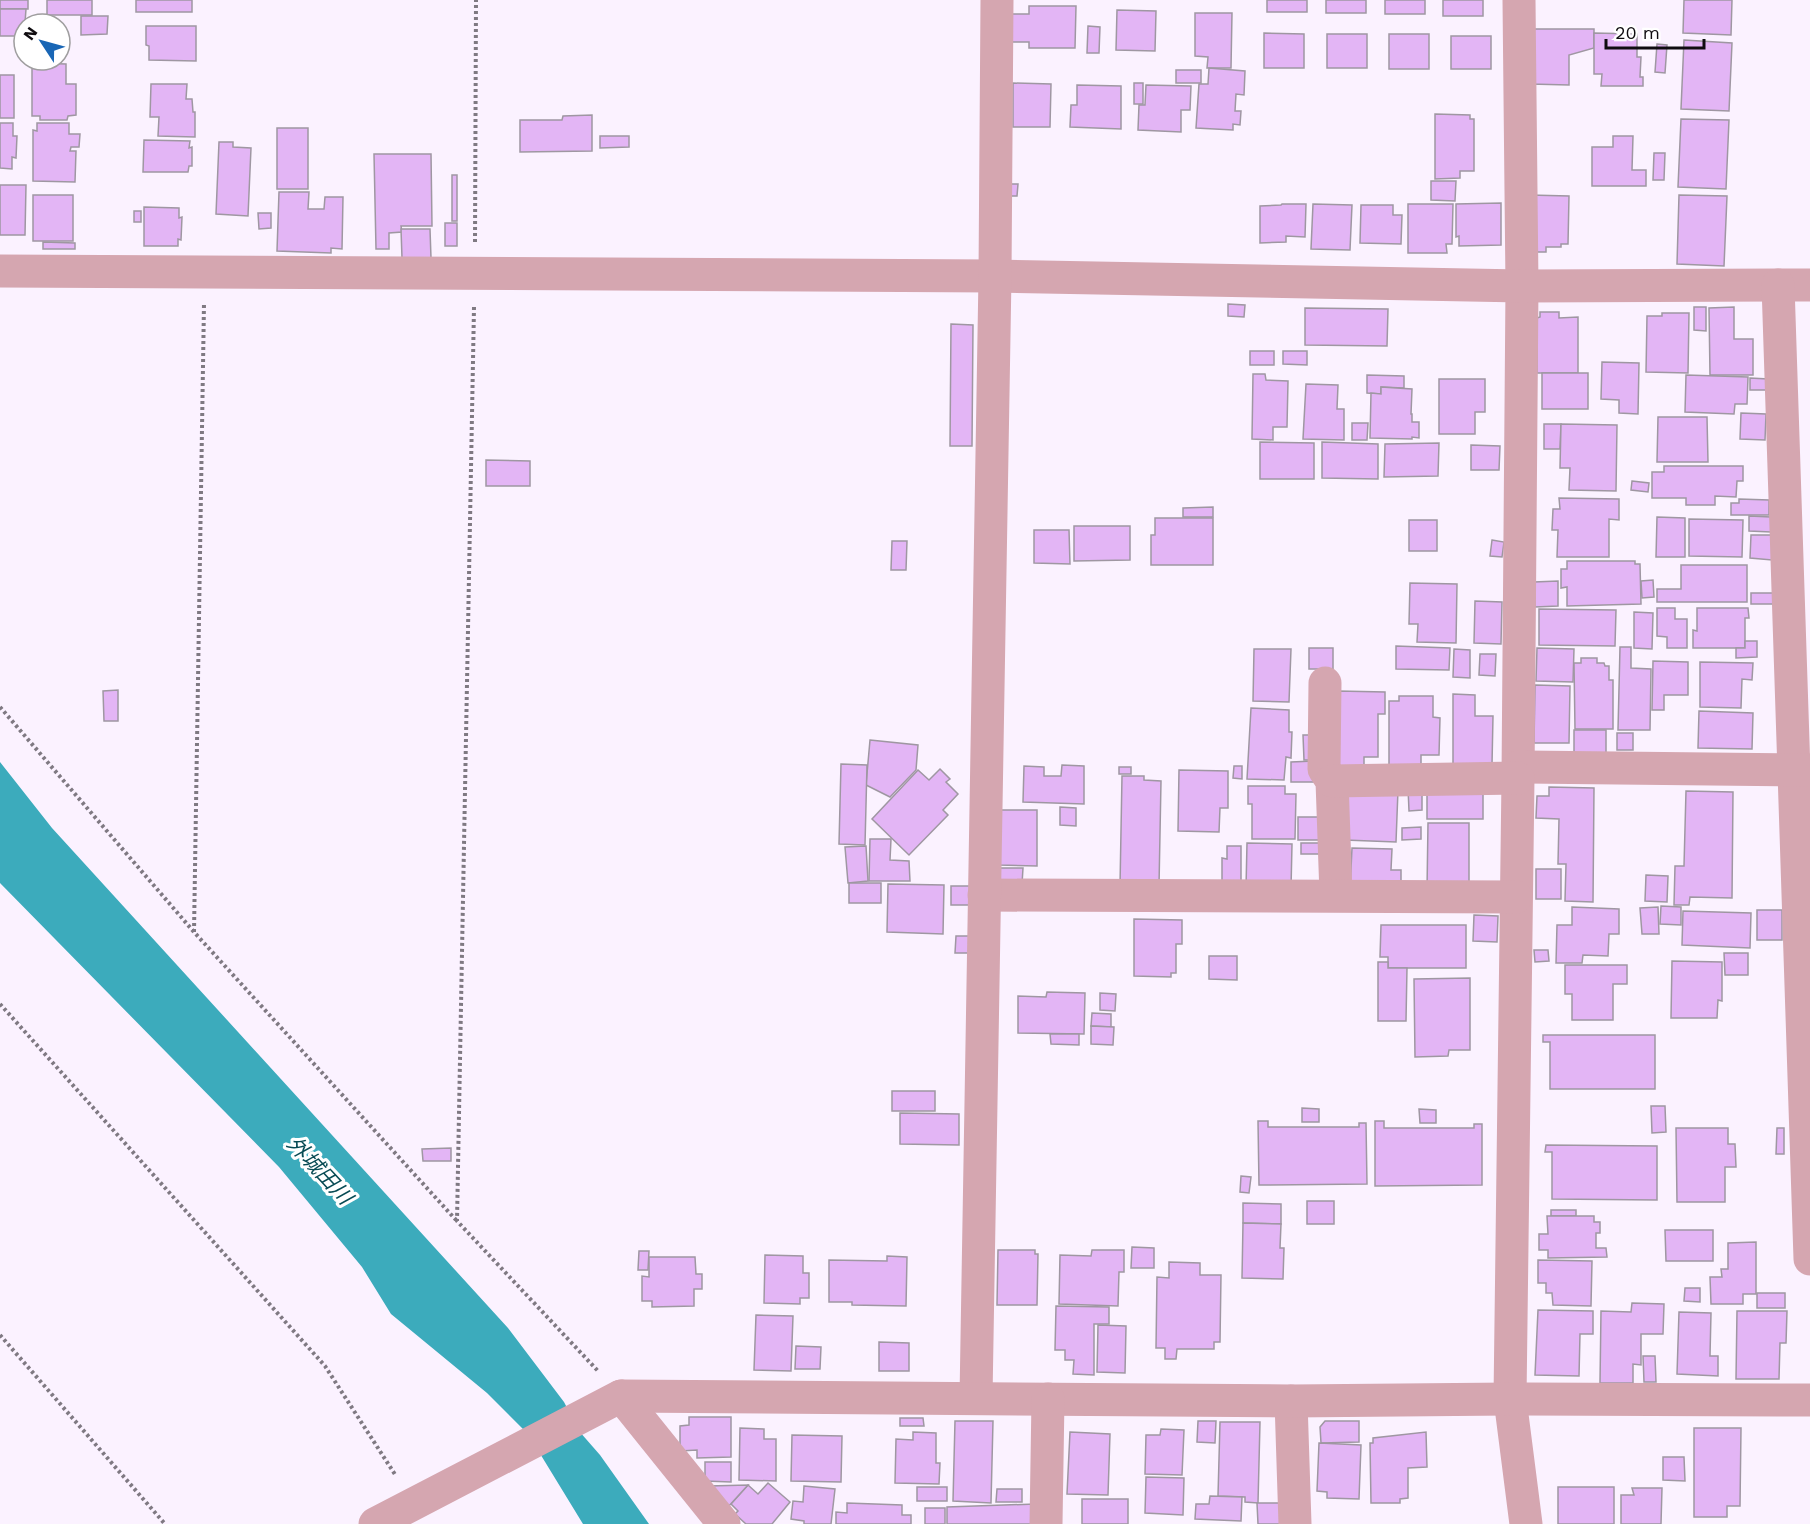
<svg xmlns="http://www.w3.org/2000/svg" width="1810" height="1524" font-family="'Work Sans','Noto Sans JP',sans-serif">
<style>
.water{fill:#3cabbc}
.building{fill:#e3b5f5;stroke:#9f97a2;stroke-width:1.5}
.lines{fill:none;stroke-linecap:round;stroke-linejoin:round}
.path{stroke:#7f7982;stroke-width:4;stroke-dasharray:3 3;stroke-linecap:butt}
.minor{stroke:#d5a6b0;stroke-width:33}
.labels{text-anchor:middle;dominant-baseline:central;stroke-width:6;stroke-linejoin:round;paint-order:stroke}
.water-label{font-size:21px;font-style:italic;fill:#084b54;stroke:#fff}
</style>
<rect width="100%" height="100%" fill="#fbf2ff"/>
<!-- water -->
<path class="water" d="M0 762 52 828 508 1328 564 1402 579 1431 600 1455 649 1524H583L539 1452 523 1429 487 1393 391 1314 362 1267 279 1167 0 883Z"/>
<!-- building -->
<g class="building">
<rect x="0" y="0" width="28" height="9"/>
<rect x="47" y="0" width="45" height="15"/>
<rect x="136" y="0" width="56" height="12"/>
<rect x="1267" y="0" width="40" height="12"/>
<rect x="1326" y="0" width="40" height="13"/>
<rect x="1385" y="0" width="40" height="14"/>
<rect x="1443" y="0" width="40" height="16"/>
<path d="M1684 0H1732L1731 35 1683 33Z"/>
<path d="M1029 6H1076L1075 48H1029V42H1007V14H1029Z"/>
<path d="M0 9H26L24 36H0Z"/>
<path d="M1117 10 1156 11 1155 51 1116 50Z"/>
<path d="M1195 13H1232L1231 68H1207L1208 57 1195 56Z"/>
<path d="M81 16H108L107 34 81 35Z"/>
<path d="M146 26H196V61L149 60V46L146 45Z"/>
<path d="M1088 26 1100 27 1099 53H1087Z"/>
<path d="M1531 29H1594V48L1569 55V85L1530 84Z"/>
<path d="M1264 33 1304 34V68H1264Z"/>
<path d="M1594 33 1637 34V57H1641L1640 77H1643V86H1601L1602 74H1594Z"/>
<rect x="1327" y="34" width="40" height="34"/>
<rect x="1389" y="34" width="40" height="35"/>
<rect x="1451" y="36" width="40" height="33"/>
<path d="M1684 40 1732 43 1729 111 1681 109Z"/>
<path d="M1657 44 1667 45 1665 73 1655 72Z"/>
<path d="M32 63 66 64V84H76V115L68 116 67 120H40V116H32Z"/>
<path d="M1209 68 1245 71 1244 95 1236 94 1235 111H1241L1240 125 1233 124V130L1196 128 1199 84H1208Z"/>
<rect x="1176" y="70" width="25" height="13"/>
<rect x="0" y="75" width="14" height="43"/>
<path d="M1013 83 1051 84 1050 127H1013Z"/>
<rect x="1134" y="83" width="9" height="21"/>
<path d="M151 84H187L186 99H192L193 112H195V137L158 136 159 117H150Z"/>
<path d="M1077 85 1121 86V129L1070 127 1071 105H1077Z"/>
<path d="M1146 85 1191 86 1190 110H1181V132L1138 130 1139 105H1145Z"/>
<path d="M1435 114 1470 115V119H1474V171H1460V178L1435 179Z"/>
<path d="M592 115V151L520 152V120H562L563 116Z"/>
<path d="M1681 119 1729 120 1726 189 1678 187Z"/>
<path d="M0 123H13V136H17L16 158 12 157V169L0 168Z"/>
<path d="M37 123H69V134H80L79 147H71L70 151H76L75 182 33 181V130L37 131Z"/>
<rect x="277" y="128" width="31" height="61"/>
<path d="M600 136H629V147L600 148Z"/>
<path d="M1613 136H1633L1632 170H1646V186H1592V147H1613Z"/>
<path d="M144 140 190 141 189 148 192 147V166H189L188 172H143Z"/>
<path d="M219 142H233V147L251 148 248 216 216 214Z"/>
<path d="M1654 153H1665L1664 180H1653Z"/>
<path d="M374 154H431L432 226H401L402 232 389 233V249H376Z"/>
<rect x="452" y="175" width="5" height="46"/>
<path d="M1431 181H1456L1455 201 1431 200Z"/>
<path d="M1005 184H1018L1017 196H1004Z"/>
<path d="M0 185H26L25 235H0Z"/>
<path d="M279 192H309L308 209H324L325 197H343L342 249 331 248V253L277 251Z"/>
<rect x="33" y="195" width="40" height="46"/>
<path d="M1529 195 1569 196 1568 244H1561V247H1546V252H1535Z"/>
<path d="M1679 195 1727 196 1724 266 1677 264Z"/>
<path d="M1501 203V245L1459 246V236L1456 237V204Z"/>
<path d="M1282 204H1306L1305 237 1286 236V242L1260 243V206L1281 205Z"/>
<path d="M1313 204 1352 205 1350 250 1311 249Z"/>
<path d="M1408 204H1453L1452 244H1446L1447 253H1408Z"/>
<path d="M1361 205H1393V215H1402L1401 244 1360 243Z"/>
<path d="M144 207 179 208V218L182 217 181 240 178 239V246H144Z"/>
<rect x="134" y="211" width="7" height="11"/>
<path d="M258 213H271V228L259 229Z"/>
<rect x="445" y="223" width="12" height="23"/>
<path d="M401 229H430L431 258H402Z"/>
<path d="M43 242 75 243V249H43Z"/>
<path d="M1228 304 1245 305 1244 317 1228 316Z"/>
<path d="M1694 307H1706V331L1694 330Z"/>
<path d="M1734 307V339H1753V375H1710L1709 308Z"/>
<path d="M1305 308 1388 309 1387 346 1305 345Z"/>
<path d="M1540 312H1559V318L1578 317V373H1537V318L1540 317Z"/>
<path d="M1662 313H1689L1688 373 1646 372 1647 316H1662Z"/>
<path d="M951 324 973 325 972 446H950Z"/>
<rect x="1250" y="351" width="24" height="14"/>
<path d="M1283 351H1307V365L1283 364Z"/>
<path d="M1602 362 1639 363 1638 414 1619 413V400L1601 399Z"/>
<rect x="1542" y="373" width="46" height="36"/>
<path d="M1253 374H1265L1266 380 1288 381 1287 427H1273V440L1252 439Z"/>
<path d="M1367 375 1404 376V388L1381 387V394L1367 393Z"/>
<path d="M1686 375 1748 377 1747 404H1735L1734 414 1685 412Z"/>
<path d="M1750 378 1768 379V390H1750Z"/>
<path d="M1439 379H1485V412H1475V434H1439Z"/>
<path d="M1306 384 1338 385 1337 409H1344V440L1303 439Z"/>
<path d="M1381 387 1412 389 1411 414H1412V422H1419V438L1412 437V439L1370 438 1371 393 1381 394Z"/>
<path d="M1741 413 1766 414 1765 440 1740 439Z"/>
<path d="M1658 417H1707L1708 462H1657Z"/>
<path d="M1352 423H1368L1367 440H1352Z"/>
<path d="M1544 424H1561L1560 449H1544Z"/>
<path d="M1561 424 1617 425 1616 491 1569 490 1570 468H1560Z"/>
<path d="M1260 442 1314 443V479H1260Z"/>
<path d="M1322 442 1378 444V479L1322 478Z"/>
<path d="M1439 443 1438 476 1384 477 1385 444Z"/>
<path d="M1471 445 1500 446 1499 470H1471Z"/>
<path d="M486 460 530 461V486H486Z"/>
<path d="M1664 466H1743V481H1737L1736 497 1715 496V505H1686V498H1652V472H1664Z"/>
<path d="M1632 481 1649 483 1648 492 1631 490Z"/>
<path d="M1559 498 1619 499V520L1609 519V557H1557L1558 530H1552L1553 509H1560Z"/>
<path d="M1739 499 1769 500V515H1731V503H1739Z"/>
<path d="M1213 507V517H1183V508Z"/>
<path d="M1749 516 1771 517V532L1749 531Z"/>
<path d="M1657 517 1685 518V557H1656Z"/>
<path d="M1155 518H1213V565H1151V535H1155Z"/>
<path d="M1689 519 1743 520 1742 557 1689 556Z"/>
<rect x="1409" y="520" width="28" height="31"/>
<path d="M1074 526H1130V560L1074 561Z"/>
<path d="M1034 530H1069L1070 564 1034 563Z"/>
<path d="M1751 535H1773L1772 560 1750 558Z"/>
<path d="M1492 540 1504 542 1502 557 1490 556Z"/>
<path d="M892 541H907L906 570H891Z"/>
<path d="M1567 561H1635V564H1640L1641 604 1567 606V587L1561 588V569H1567Z"/>
<path d="M1681 565H1747V602H1657V589H1681Z"/>
<path d="M1653 580 1654 597 1642 598 1641 581Z"/>
<path d="M1558 581V606L1535 607 1534 582Z"/>
<path d="M1410 583 1457 584 1456 643 1417 642 1418 624H1409Z"/>
<rect x="1751" y="593" width="24" height="11"/>
<path d="M1475 601 1502 602 1501 644 1474 643Z"/>
<path d="M1657 608H1675V619H1687V648H1667V637L1657 636Z"/>
<path d="M1697 608H1748L1749 618H1745V648H1693V630L1697 631Z"/>
<path d="M1539 609 1616 610 1615 646 1539 645Z"/>
<path d="M1634 612 1653 613 1652 649 1634 648Z"/>
<path d="M1745 641H1757V657L1736 658V648H1745Z"/>
<path d="M1396 646 1450 648 1449 670 1396 669Z"/>
<path d="M1620 647H1631V668L1651 669 1650 730H1618Z"/>
<rect x="1309" y="648" width="24" height="21"/>
<path d="M1537 648 1574 649 1573 682 1536 681Z"/>
<path d="M1254 649H1291L1289 702 1253 701Z"/>
<path d="M1454 649 1470 650V678L1453 677Z"/>
<path d="M1480 654H1496L1495 676 1479 675Z"/>
<path d="M1581 658H1597V663H1604L1605 666H1609V680H1613V729H1575L1574 663H1581Z"/>
<path d="M1653 661 1688 662V695H1664V710H1652Z"/>
<path d="M1700 662 1753 663 1752 680 1742 679 1741 708 1700 707Z"/>
<path d="M1535 685 1570 686 1569 743H1534Z"/>
<path d="M118 690V721H104L103 691Z"/>
<path d="M1338 691 1385 692V714H1378V757H1364V768H1337Z"/>
<path d="M1453 694 1475 695V716H1493L1492 765H1453Z"/>
<path d="M1399 696H1433V717L1440 718 1439 755H1421V768H1389V701H1399Z"/>
<path d="M1251 708 1289 710V732H1292L1291 758 1286 757 1284 780 1247 779Z"/>
<path d="M1699 711 1753 713 1752 749 1698 748Z"/>
<rect x="1574" y="730" width="32" height="23"/>
<rect x="1617" y="733" width="16" height="17"/>
<path d="M1303 735H1317V760H1304Z"/>
<path d="M870 740 918 745 916 770 890 797 866 785Z"/>
<path d="M1314 761V782H1291V762Z"/>
<path d="M841 764 867 765 865 845 839 844Z"/>
<path d="M1062 765 1084 766V804L1023 802 1024 766 1044 767V776H1061Z"/>
<path d="M1234 766H1242V779L1233 778Z"/>
<rect x="1119" y="767" width="12" height="7"/>
<path d="M940 769 950 779 946 782 958 794 943 810 948 815 909 855 872 819 918 770 929 780Z"/>
<path d="M1179 770 1228 771V808H1220L1219 832 1178 831Z"/>
<path d="M1122 776H1144V780L1161 781 1159 886H1120Z"/>
<path d="M1248 786H1285V794H1296L1295 839H1252V804H1248Z"/>
<path d="M1422 787V810L1409 811 1408 788Z"/>
<path d="M1549 787 1594 788 1593 902 1565 901 1566 864H1558L1559 819 1536 818 1537 796H1549Z"/>
<path d="M1347 788 1398 790 1396 842 1345 840Z"/>
<path d="M1686 791 1733 792 1732 898 1690 897 1689 905H1674L1675 866H1684Z"/>
<rect x="1427" y="794" width="56" height="25"/>
<path d="M1060 807 1076 808V826L1060 825Z"/>
<path d="M999 810H1037V866L999 865Z"/>
<rect x="1298" y="817" width="22" height="23"/>
<path d="M1428 823H1469V890H1427Z"/>
<path d="M1421 827V839L1402 840V828Z"/>
<path d="M870 839H891L890 860 909 861 910 881H869Z"/>
<path d="M1247 843 1292 844 1291 889 1246 888Z"/>
<rect x="1301" y="843" width="19" height="11"/>
<path d="M866 846 868 881 848 883 845 847Z"/>
<path d="M1227 846H1241V887H1222V858L1227 859Z"/>
<path d="M1352 848 1392 849 1391 870H1401V891L1350 890Z"/>
<path d="M997 868H1023L1022 884H997Z"/>
<rect x="1536" y="869" width="25" height="30"/>
<path d="M1646 875 1668 876 1667 902 1645 901Z"/>
<rect x="849" y="883" width="32" height="20"/>
<path d="M888 884 944 885 943 934 887 932Z"/>
<path d="M951 886H971L972 905H951Z"/>
<path d="M1661 906 1681 907V925L1660 924Z"/>
<path d="M1572 907 1619 909V934H1609L1608 956 1583 955 1582 963H1556L1557 925H1572Z"/>
<path d="M1658 907 1659 934H1642L1640 908Z"/>
<rect x="1757" y="910" width="25" height="30"/>
<path d="M1683 911 1751 913 1750 948 1682 945Z"/>
<path d="M1474 915 1498 916 1497 942 1473 941Z"/>
<path d="M1134 919 1182 920V944H1176V973H1171V977L1134 976Z"/>
<path d="M1381 925H1466V968H1388V957H1380Z"/>
<path d="M956 936H972L971 953H955Z"/>
<path d="M1534 950H1548L1549 961 1535 962Z"/>
<path d="M1724 953H1748V975H1725Z"/>
<path d="M1209 956H1237V980L1209 979Z"/>
<path d="M1672 961 1722 962V1001L1718 1000 1717 1018H1671Z"/>
<path d="M1378 962H1388V968H1407L1406 1021H1378Z"/>
<path d="M1565 965H1627V984H1613V1020H1572V994H1565Z"/>
<path d="M1470 978V1050H1449L1448 1056 1415 1057 1414 979Z"/>
<path d="M1047 992 1085 993 1084 1034 1018 1033V996L1046 997Z"/>
<path d="M1100 993 1116 994 1115 1011 1100 1010Z"/>
<path d="M1092 1013 1111 1014V1027L1091 1026Z"/>
<path d="M1091 1026 1114 1027 1113 1045 1091 1044Z"/>
<path d="M1050 1034H1079V1045L1051 1044Z"/>
<path d="M1543 1035H1655V1089H1550V1042H1543Z"/>
<rect x="892" y="1091" width="43" height="20"/>
<path d="M1651 1106H1665L1666 1132 1652 1133Z"/>
<path d="M1302 1108 1319 1109V1122H1302Z"/>
<path d="M1419 1109 1436 1110V1123H1420Z"/>
<path d="M900 1113 959 1114V1145L900 1144Z"/>
<path d="M1258 1121H1268V1127H1359V1123H1366L1367 1184 1259 1185Z"/>
<path d="M1375 1121H1384V1128H1474V1124H1482V1185L1375 1186Z"/>
<path d="M1676 1128H1728V1144H1735L1736 1167H1725V1202H1677Z"/>
<path d="M1777 1128H1784V1154H1776Z"/>
<path d="M1546 1145 1657 1146V1200L1552 1199V1152H1545Z"/>
<path d="M451 1148V1161H423L422 1149Z"/>
<path d="M1241 1176 1251 1177 1249 1193 1240 1192Z"/>
<rect x="1307" y="1201" width="27" height="23"/>
<path d="M1243 1203 1281 1204V1224L1243 1223Z"/>
<rect x="1551" y="1210" width="25" height="6"/>
<path d="M1547 1216H1594V1222H1600V1233H1596V1248H1606L1607 1257 1548 1258V1250H1539V1234H1548Z"/>
<path d="M1243 1223 1281 1224 1280 1248H1284L1283 1279 1242 1278Z"/>
<path d="M1665 1230H1713V1261H1666Z"/>
<path d="M1756 1242V1294H1743V1304H1711L1710 1277H1722L1721 1269H1728V1243Z"/>
<path d="M1132 1247 1154 1248V1268H1131Z"/>
<path d="M998 1250H1035V1254H1038L1037 1305H997Z"/>
<path d="M1092 1250H1124V1272H1119L1118 1306 1059 1304 1060 1255 1091 1256Z"/>
<path d="M639 1251H649L648 1270H638Z"/>
<path d="M765 1255 803 1256V1273H809V1298H800V1304L764 1303Z"/>
<path d="M887 1256 907 1257 906 1306 852 1305V1302H829V1260L887 1261Z"/>
<path d="M649 1257H695L696 1274H702V1289H694V1306L652 1307V1301H642V1276L649 1277Z"/>
<path d="M1538 1260 1592 1261 1591 1306 1553 1305 1552 1293H1546V1283H1538Z"/>
<path d="M1169 1262 1200 1263V1275H1221L1220 1342H1214V1349H1177L1176 1359H1165V1348H1156L1157 1277 1169 1278Z"/>
<path d="M1685 1288H1700V1302L1684 1301Z"/>
<rect x="1757" y="1293" width="28" height="15"/>
<path d="M1632 1303 1664 1304 1663 1334H1641V1365L1633 1364V1383H1600L1601 1311 1631 1312Z"/>
<path d="M1056 1306 1109 1307V1324H1094V1375L1073 1374 1074 1360H1065V1350H1055Z"/>
<path d="M1538 1310 1593 1311V1334H1580L1579 1376 1535 1375Z"/>
<path d="M1737 1311H1787L1786 1343H1780L1779 1379H1736Z"/>
<path d="M1679 1312 1711 1313 1710 1356H1718V1376L1677 1374Z"/>
<path d="M756 1315 793 1316 791 1371 754 1370Z"/>
<path d="M1098 1325 1126 1326 1125 1373 1097 1372Z"/>
<path d="M879 1342 909 1343V1371H879Z"/>
<path d="M796 1346 821 1347 820 1369H795Z"/>
<path d="M1643 1356H1655L1656 1382H1644Z"/>
<path d="M689 1417H731V1457L697 1458V1450L680 1451V1426L689 1425Z"/>
<path d="M900 1418H923L924 1426H900Z"/>
<path d="M955 1421H993L991 1503 953 1501Z"/>
<path d="M1198 1421H1216L1215 1443 1197 1442Z"/>
<path d="M1325 1421H1359V1442L1321 1443 1320 1427Z"/>
<path d="M1220 1422H1260L1258 1503 1245 1502V1497L1218 1496Z"/>
<path d="M740 1428 764 1429V1439H776V1481L739 1480Z"/>
<path d="M1694 1428H1741L1740 1506H1727V1517H1694Z"/>
<path d="M1161 1429 1184 1430 1182 1475 1145 1474 1146 1435H1160Z"/>
<path d="M913 1432 936 1433V1463H940L939 1484 895 1483 896 1439 913 1440Z"/>
<path d="M1070 1432 1110 1434 1108 1495 1067 1494Z"/>
<path d="M1426 1432 1427 1467 1408 1468V1498L1400 1499V1503H1371L1370 1443H1373V1438Z"/>
<path d="M792 1435 842 1436 841 1482 791 1481Z"/>
<path d="M1319 1443 1361 1445 1359 1499 1327 1498V1492L1317 1491Z"/>
<path d="M1663 1457H1684L1685 1481 1663 1480Z"/>
<path d="M705 1462H731V1482L705 1481Z"/>
<path d="M1146 1477 1184 1478 1183 1515 1145 1513Z"/>
<path d="M768 1483 790 1502 772 1524H746L735 1514 738 1511 731 1504 748 1485 758 1494Z"/>
<path d="M748 1485 728 1507 709 1486Z"/>
<path d="M804 1486 835 1489 831 1524H804V1521L791 1519 793 1501 803 1502Z"/>
<rect x="917" y="1487" width="30" height="14"/>
<rect x="1558" y="1487" width="56" height="37"/>
<path d="M1632 1488H1662L1661 1524H1621V1495H1634Z"/>
<path d="M997 1489H1022V1502H996Z"/>
<path d="M1210 1496 1242 1497 1241 1521 1195 1519 1196 1504H1209Z"/>
<rect x="1082" y="1499" width="46" height="25"/>
<path d="M847 1503 902 1505V1515H911V1524H836V1512L847 1513Z"/>
<path d="M1257 1503H1284L1285 1524H1258Z"/>
<path d="M1035 1504V1524H947V1507Z"/>
<rect x="925" y="1508" width="20" height="16"/>
</g>
<g class="lines">
<!-- path -->
<g class="path">
<path d="M475 242 476 0"/>
<path d="M474 307 457 1221 598 1371"/>
<path d="M0 707 194 932 456 1220"/>
<path d="M194 932 204 303"/>
<path d="M0 1004 325 1366 396 1476"/>
<path d="M0 1335 165 1524"/>
</g>
<!-- minor -->
<g class="minor">
<path d="M1519 0 1522 286 1518 778 1510 1399 1526 1524"/>
<path d="M0 271 995 276 1522 286 1810 285"/>
<path d="M1778 285 1810 1259"/>
<path d="M1325 683 1324 769 1332 781 1336 895"/>
<path d="M1518 767 1810 770"/>
<path d="M1332 781 1518 778"/>
<path d="M984 895 1516 897"/>
<path d="M621 1396 724 1524"/>
<path d="M976 1398 995 276 997 0"/>
<path d="M1291 1401 1295 1524"/>
<path d="M375 1524 621 1396 1291 1401 1510 1399 1810 1400"/>
<path d="M1046 1524 1048 1399"/>
</g>
</g>
<g class="labels">
<!-- water labels -->
<g class="water-label">
<text transform="translate(320 1170) rotate(47)">外城田川</text>
</g>
</g>
<!-- north arrow -->
<g transform="translate(42 42) rotate(306)"><circle r="28" fill="#ffffff" stroke="#9f9e9f" stroke-width="1.5"/>
<path d="M0-4.5L10 22L0 15L-10 22Z" fill="#1966b5"/>
<text y="-9" font-size="16" font-weight="bold" text-anchor="middle" fill="#0f0c10">N</text>
</g>
<!-- scale -->
<path d="M1606 39v9h98v-9" fill="none" stroke="#0f0c10" stroke-width="3"/>
<text x="1615" y="39" font-size="18" fill="#0f0c10" stroke="#ffffff" stroke-width="4.5" paint-order="stroke">20 m</text>
</svg>
